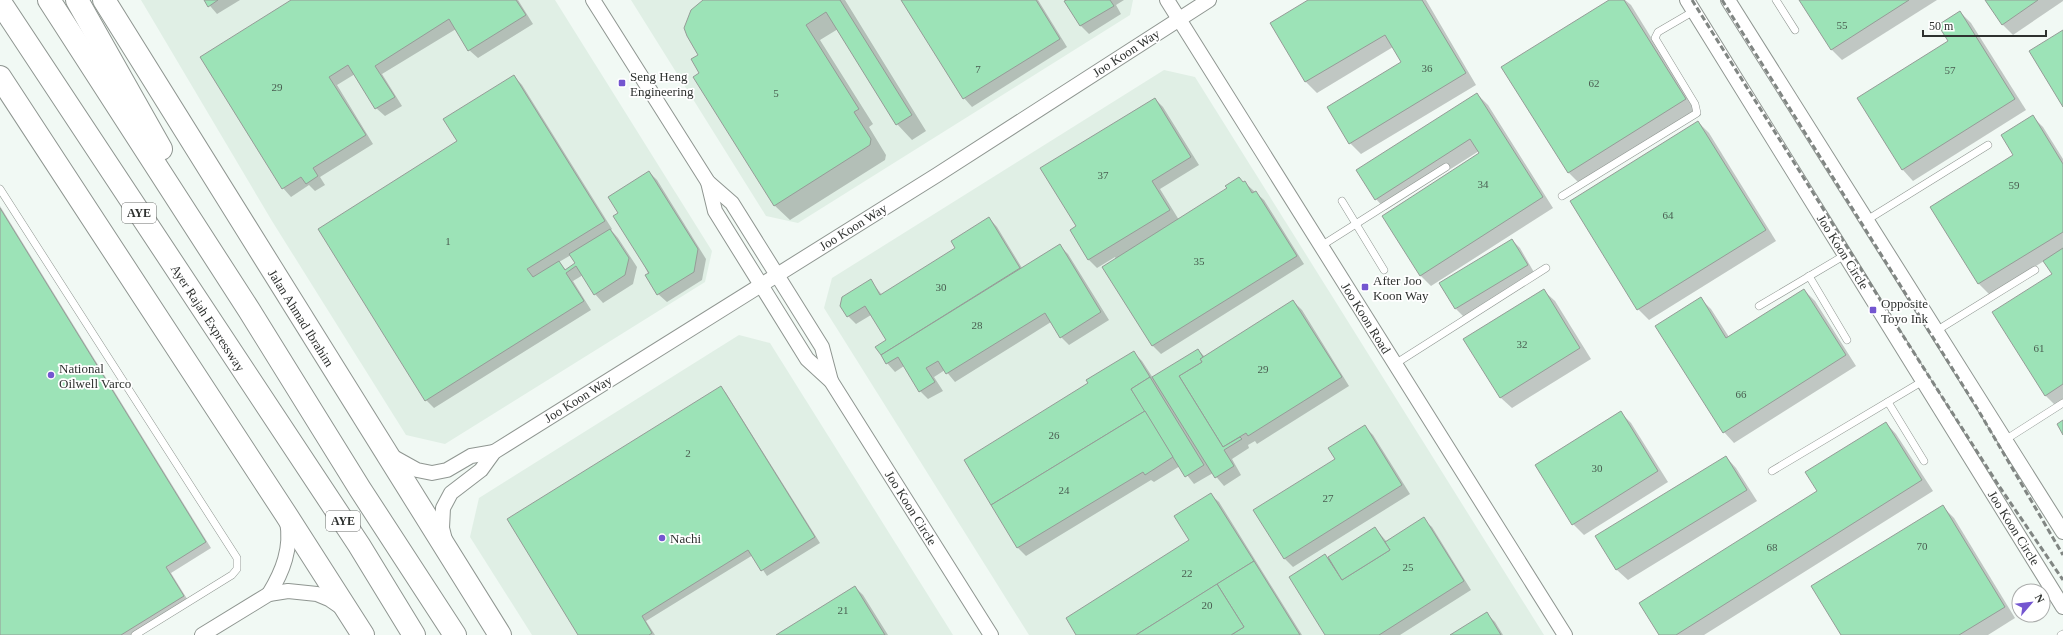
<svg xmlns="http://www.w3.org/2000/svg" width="2063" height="635" font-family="Georgia,serif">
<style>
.built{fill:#e0efe5}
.shadow{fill:#0003;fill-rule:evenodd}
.building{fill:#9ce3b7;stroke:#959c97}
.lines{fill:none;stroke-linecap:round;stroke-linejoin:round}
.lane-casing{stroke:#8f9691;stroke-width:8}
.street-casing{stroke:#8f9691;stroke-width:16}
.primary-casing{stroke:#8f9691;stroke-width:24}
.highway-casing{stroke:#8f9691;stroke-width:24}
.lane{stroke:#fff;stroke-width:7}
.street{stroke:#fff;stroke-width:14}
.primary{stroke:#fff;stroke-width:22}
.highway{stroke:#fff;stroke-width:22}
.rail{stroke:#818683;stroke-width:3;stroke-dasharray:6 3;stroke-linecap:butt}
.poi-dot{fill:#7456d0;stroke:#fff;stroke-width:1.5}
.labels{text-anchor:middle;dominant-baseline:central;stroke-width:3.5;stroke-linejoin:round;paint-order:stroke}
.number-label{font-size:11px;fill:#4a5e51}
.shield{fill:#fff;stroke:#6d6f6d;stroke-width:1}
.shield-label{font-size:12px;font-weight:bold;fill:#2e312f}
.street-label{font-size:13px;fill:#2e312f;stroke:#fff}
.poi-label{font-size:13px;fill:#2e312f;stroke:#fff;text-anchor:start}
</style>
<rect width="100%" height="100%" fill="#f1f9f4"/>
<!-- built -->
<g class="built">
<path d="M141 0H555L712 251 705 282 445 444 406 435 272 221Z"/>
<path d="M631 0H1133L1130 15 798 223 766 216Z"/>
<path d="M1164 70 1195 77 1544 635H1029L824 308 832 278Z"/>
<path d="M739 335 770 343 953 635H532L470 537 479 498Z"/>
</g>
<!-- shadow -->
<g class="shadow">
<path d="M205 0H240L217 14Z"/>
<path d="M293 0H518L533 24 478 58 469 50 456 29 382 74 402 106 385 116 376 108 355 74 337 85 373 144 320 177 325 185 315 191 309 185 291 197 283 188Z"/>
<path d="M704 0H845L926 131 912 140 897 124 838 29 820 40 873 124 869 127 886 155 885 160 790 220 774 205 701 73 699 55 685 28 692 10Z"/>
<path d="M903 0H1038L1067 47 972 107 964 98Z"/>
<path d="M1069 0H1124L1116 5 1121 14 1089 34 1081 26Z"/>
<path d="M1310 0H1426L1476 85 1361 154 1350 143 1402 63 1393 47 1317 93 1306 82 1271 23Z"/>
<path d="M1611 0H1625L1631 5 1696 110 1579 183 1569 173Z"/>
<path d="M1800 0H1937L1842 60 1831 49Z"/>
<path d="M1986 0H2063V1L2013 35 2002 24Z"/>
<path d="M1960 12 1971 23 2026 110 1913 181 1903 170Z"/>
<path d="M514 76 522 85 612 229 611 230 618 238 637 267 633 284 603 303 595 294 583 275 573 281 591 310 434 408 426 400 459 142ZM571 255 576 264 566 270 559 262Z"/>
<path d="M1477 94 1488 105 1553 208 1431 286 1420 275 1480 154 1479 151 1386 210 1376 199Z"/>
<path d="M1155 99 1163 107 1199 165 1160 189 1179 220 1244 182 1264 200 1304 264 1161 354 1153 346 1103 267 1116 259 1115 257 1097 268 1089 260 1071 230 1077 226Z"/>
<path d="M2032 116 2043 127 2063 159V402L2056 406 2045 395 2053 275 2044 261 1990 295 1979 284 1931 207 2015 155Z"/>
<path d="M1698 122 1709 133 1776 241 1649 320 1638 309Z"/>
<path d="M649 172 657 180 706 259 702 280 667 302 658 294 619 213Z"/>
<path d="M0 206 211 548 171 573 189 602 135 635H0Z"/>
<path d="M989 218 997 227 1022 268 1059 245 1068 254 1109 320 1069 345 1061 337 1051 322 955 382 945 370 934 377 943 391 928 399 920 391 904 366 895 372 887 363 881 355 887 340 871 315 856 324 848 316 871 281 882 295 957 248Z"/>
<path d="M1512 240 1520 248 1535 274 1464 317 1456 309Z"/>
<path d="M1804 290 1815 301 1856 366 1734 443 1724 432 1700 298 1711 309 1729 337Z"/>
<path d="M1544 291 1555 301 1591 359 1512 408 1501 398 1465 340Z"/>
<path d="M1293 301 1302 310 1349 386 1257 444 1255 441 1248 445 1249 448 1232 459 1241 475 1224 486 1213 473 1194 484 1180 466 1154 482 1151 480 1026 556 1018 548 965 460 1090 384 1134 353 1142 361 1153 378 1198 350 1205 357Z"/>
<path d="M721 387 726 393 820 543 767 576 753 555 646 621 655 635H579Z"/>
<path d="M1620 412 1631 423 1668 482 1584 535 1573 524 1536 465Z"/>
<path d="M1886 423 1896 434 1933 491 1704 635H1660L1819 491Z"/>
<path d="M1365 427 1373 435 1410 494 1293 567 1284 558Z"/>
<path d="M1726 457 1736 468 1757 501 1628 580 1617 570 1596 536Z"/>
<path d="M1210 494 1219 502 1302 635H1078L1191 541Z"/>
<path d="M1943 507 1954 518 2015 618 1988 635H1843Z"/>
<path d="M1423 519 1432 527 1471 590 1400 635H1326L1325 555 1328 558 1375 528 1387 542Z"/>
<path d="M855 587 863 595 888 635H778Z"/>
<path d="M1486 613 1495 622 1503 635H1452Z"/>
</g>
<!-- building -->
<g class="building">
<path d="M204 0H218L208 7Z"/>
<path d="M291 0H516L526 15 468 51 449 19 375 66 395 97 375 109 348 65 329 77 366 135 313 168 318 176 306 184 301 177 282 189 200 57Z"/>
<path d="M703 0H840L912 115 896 125 826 12 806 25 859 109 854 112 871 139 870 145 774 206 693 77 699 73 691 59 698 55 687 36 684 28 691 10Z"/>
<path d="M901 0H1036L1060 39 963 99Z"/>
<path d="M1067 0H1110L1114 6 1080 26 1064 1Z"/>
<path d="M1308 0H1422L1466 73 1349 144 1327 107 1401 62 1385 35 1305 82 1270 23Z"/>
<path d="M1609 0H1624L1686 99 1568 173 1501 67Z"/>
<path d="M1799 0H1909L1831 50Z"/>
<path d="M1985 0H2038L2002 25Z"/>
<path d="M1960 11 2015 99 1902 170 1857 98 1948 41 1938 25Z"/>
<path d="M2063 30V107L2029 51Z"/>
<path d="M514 75 605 221 527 269 533 277 559 261 565 270 575 263 569 254 610 229 629 258 625 275 594 295 576 266 566 273 584 301 425 401 318 229 457 141 443 119Z"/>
<path d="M1477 93 1543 197 1420 276 1382 216 1479 153 1470 139 1375 200 1356 170Z"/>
<path d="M1155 98 1191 157 1152 181 1170 210 1088 260 1070 230 1076 226 1040 168Z"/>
<path d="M2033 115 2063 164V232L1978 284 1930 207 2013 155 2001 135Z"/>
<path d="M1698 121 1766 230 1637 310 1570 201Z"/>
<path d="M649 171 698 249 694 272 657 295 645 275 649 273 613 216 618 213 608 197Z"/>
<path d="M1239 177 1243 182 1245 181 1252 193 1256 191 1297 256 1152 346 1102 267 1227 188 1225 186Z"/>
<path d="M0 208 206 542 166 567 184 596 121 635H0Z"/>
<path d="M989 217 1020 268 881 355 875 347 886 340 865 306 847 317 840 306 842 297 871 279 880 295 955 248 951 241Z"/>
<path d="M1512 239 1528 265 1455 309 1439 283Z"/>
<path d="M1060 244 1101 312 1060 338 1045 313 946 374 938 361 926 368 935 382 919 392 898 357 886 364 881 355Z"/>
<path d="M2063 248V384L2045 396 1992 312 2052 274 2043 261Z"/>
<path d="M1544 289 1580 348 1500 398 1463 339Z"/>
<path d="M1804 289 1846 355 1723 433 1655 326 1701 297 1726 338Z"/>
<path d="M1293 300 1342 377 1248 436 1246 433 1223 447 1179 376 1202 362 1200 359Z"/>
<path d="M1198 349 1203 357 1200 359 1202 362 1179 376 1223 447 1240 437 1242 439 1224 450 1234 466 1215 478 1152 377Z"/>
<path d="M1134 351 1150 377 1131 389 1145 411 991 505 964 460 1088 383 1086 380Z"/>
<path d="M1150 377 1204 465 1185 477 1131 389Z"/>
<path d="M721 386 815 537 761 571 748 550 642 616 652 633 649 635H578L507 519Z"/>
<path d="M1145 411 1173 457 1145 475 1143 472 1017 548 991 505Z"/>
<path d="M1621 411 1658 471 1572 525 1535 465Z"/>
<path d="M2063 420V435L2057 424Z"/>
<path d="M1886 422 1922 480 1676 635H1659L1639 603 1817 491 1805 472Z"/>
<path d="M1365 425 1402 485 1284 559 1253 510 1335 459 1328 448Z"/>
<path d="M1726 456 1747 490 1616 570 1595 536Z"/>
<path d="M1211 493 1254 561 1136 635H1076L1066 618 1189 540 1174 516Z"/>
<path d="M1943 505 2005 607 1959 635H1841L1811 586Z"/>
<path d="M1424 517 1464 581 1379 635H1325L1289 577 1325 554 1342 580 1390 550 1385 542Z"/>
<path d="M1375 527 1390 550 1342 580 1328 557Z"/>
<path d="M1254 561 1300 635H1231L1244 627 1217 584Z"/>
<path d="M1217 584 1244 627 1231 635H1136Z"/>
<path d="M855 586 885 635H776Z"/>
<path d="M1487 612 1501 635H1450Z"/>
</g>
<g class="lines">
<!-- lane casing -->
<g class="lane-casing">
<g id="lane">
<path d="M1776 0 1795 30"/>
<path d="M0 189 237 558V569L232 575 135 635"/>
<path d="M1562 196 1697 113 1695 104 1655 38 1658 32 1694 11"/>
<path d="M1342 201 1384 270"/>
<path d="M1867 220 1988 145"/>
<path d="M1321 246 1446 167"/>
<path d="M1809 276 1847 340"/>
<path d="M1759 306 1845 255"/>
<path d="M1936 331 2035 270"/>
<path d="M1395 364 1546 268"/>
<path d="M1888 402 1924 461"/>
<path d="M2005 440 2063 403"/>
<path d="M1772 471 1923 381"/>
<path d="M2061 635 2063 634"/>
</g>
</g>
<!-- street casing -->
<g class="street-casing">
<g id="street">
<path d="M593 0 708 182 732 203 822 347 831 381"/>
<path d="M1167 0 1565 635"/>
<path d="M1687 0 2063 607"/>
<path d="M1728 0 2063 532"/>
<path d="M708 182 715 211 807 359 831 381 991 635"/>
<path d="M390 455 417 470 432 473 447 470 471 456 494 452"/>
<path d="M445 540 442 528 443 508 451 493 481 470 494 452 937 175 1209 0"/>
<path d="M269 594C283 571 292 548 287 521"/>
<path d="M202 635 269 594 288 591 317 594 329 599 342 608"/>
</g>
</g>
<!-- primary casing -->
<g class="primary-casing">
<g id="primary">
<path d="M104 0 500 635"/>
<path d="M0 77 285 513 363 635"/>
</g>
</g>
<!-- highway casing -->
<g class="highway-casing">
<g id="highway">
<path d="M49 0 249 310 360 489 455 635"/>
<path d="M77 0 161 149"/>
<path d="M0 2 359 545 414 635"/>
</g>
</g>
<!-- lane -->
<use href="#lane" class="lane"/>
<!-- street -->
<use href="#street" class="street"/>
<!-- primary -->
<use href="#primary" class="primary"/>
<!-- highway -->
<use href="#highway" class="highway"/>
<!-- rail -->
<g class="rail">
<path d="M1692 0 1886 309 1999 486 2063 580"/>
<path d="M1722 0 1977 408 2063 555"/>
</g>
</g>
<!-- markers -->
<g class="poi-dot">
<rect x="618" y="79" width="8" height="8" rx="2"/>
<rect x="1361" y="283" width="8" height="8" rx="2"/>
<rect x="1869" y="306" width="8" height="8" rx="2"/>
<circle cx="51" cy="375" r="4"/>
<circle cx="662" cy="538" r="4"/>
</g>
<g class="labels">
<!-- number labels -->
<g class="number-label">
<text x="1842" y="25">55</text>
<text x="1427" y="68">36</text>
<text x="978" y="69">7</text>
<text x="1950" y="70">57</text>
<text x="1594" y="83">62</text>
<text x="277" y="87">29</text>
<text x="776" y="93">5</text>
<text x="1103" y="175">37</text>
<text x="1483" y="184">34</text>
<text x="2014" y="185">59</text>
<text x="1668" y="215">64</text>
<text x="448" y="241">1</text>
<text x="1199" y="261">35</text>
<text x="941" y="287">30</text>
<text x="977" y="325">28</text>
<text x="1522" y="344">32</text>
<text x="2039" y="348">61</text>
<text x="1263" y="369">29</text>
<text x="1741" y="394">66</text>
<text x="1054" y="435">26</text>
<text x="688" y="453">2</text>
<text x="1597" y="468">30</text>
<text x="1064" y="490">24</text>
<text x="1328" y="498">27</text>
<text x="1922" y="546">70</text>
<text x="1772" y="547">68</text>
<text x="1408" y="567">25</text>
<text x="1187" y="573">22</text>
<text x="1207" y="605">20</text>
<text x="843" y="610">21</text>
</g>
<!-- shield labels -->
<g class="shield">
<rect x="122" y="203" width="34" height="20" rx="3"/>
<rect x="326" y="511" width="34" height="20" rx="3"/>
</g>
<g class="shield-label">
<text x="139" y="213">AYE</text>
<text x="343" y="521">AYE</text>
</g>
<!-- street labels -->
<g class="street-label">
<text transform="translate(1126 53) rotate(-33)">Joo Koon Way</text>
<text transform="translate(853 227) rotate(-32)">Joo Koon Way</text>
<text transform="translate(1843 252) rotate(58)">Joo Koon Circle</text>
<text transform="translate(208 318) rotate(57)">Ayer Rajah Expressway</text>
<text transform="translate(301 318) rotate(58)">Jalan Ahmad Ibrahim</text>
<text transform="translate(1366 318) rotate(58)">Joo Koon Road</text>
<text transform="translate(578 399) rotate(-32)">Joo Koon Way</text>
<text transform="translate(911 508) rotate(58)">Joo Koon Circle</text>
<text transform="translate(2014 528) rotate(58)">Joo Koon Circle</text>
</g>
<!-- poi labels -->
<g class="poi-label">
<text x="630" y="76">Seng Heng<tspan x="630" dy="15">Engineering</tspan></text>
<text x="1373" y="280">After Joo<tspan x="1373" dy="15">Koon Way</tspan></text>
<text x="1881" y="303">Opposite<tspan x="1881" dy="15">Toyo Ink</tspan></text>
<text x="59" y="368">National<tspan x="59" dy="15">Oilwell Varco</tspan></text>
<text x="670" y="538">Nachi</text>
</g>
</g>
<!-- north arrow -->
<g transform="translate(2031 603) rotate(62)"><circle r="19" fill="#ffffff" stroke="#abadac"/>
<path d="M0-3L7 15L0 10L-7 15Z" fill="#7456d0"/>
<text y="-6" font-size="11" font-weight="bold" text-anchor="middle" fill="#2e312f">N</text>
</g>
<!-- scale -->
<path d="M1923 30v6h123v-6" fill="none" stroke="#2e312f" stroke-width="2"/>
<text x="1929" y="30" font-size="12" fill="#2e312f" stroke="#ffffff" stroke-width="3" paint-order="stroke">50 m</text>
</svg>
